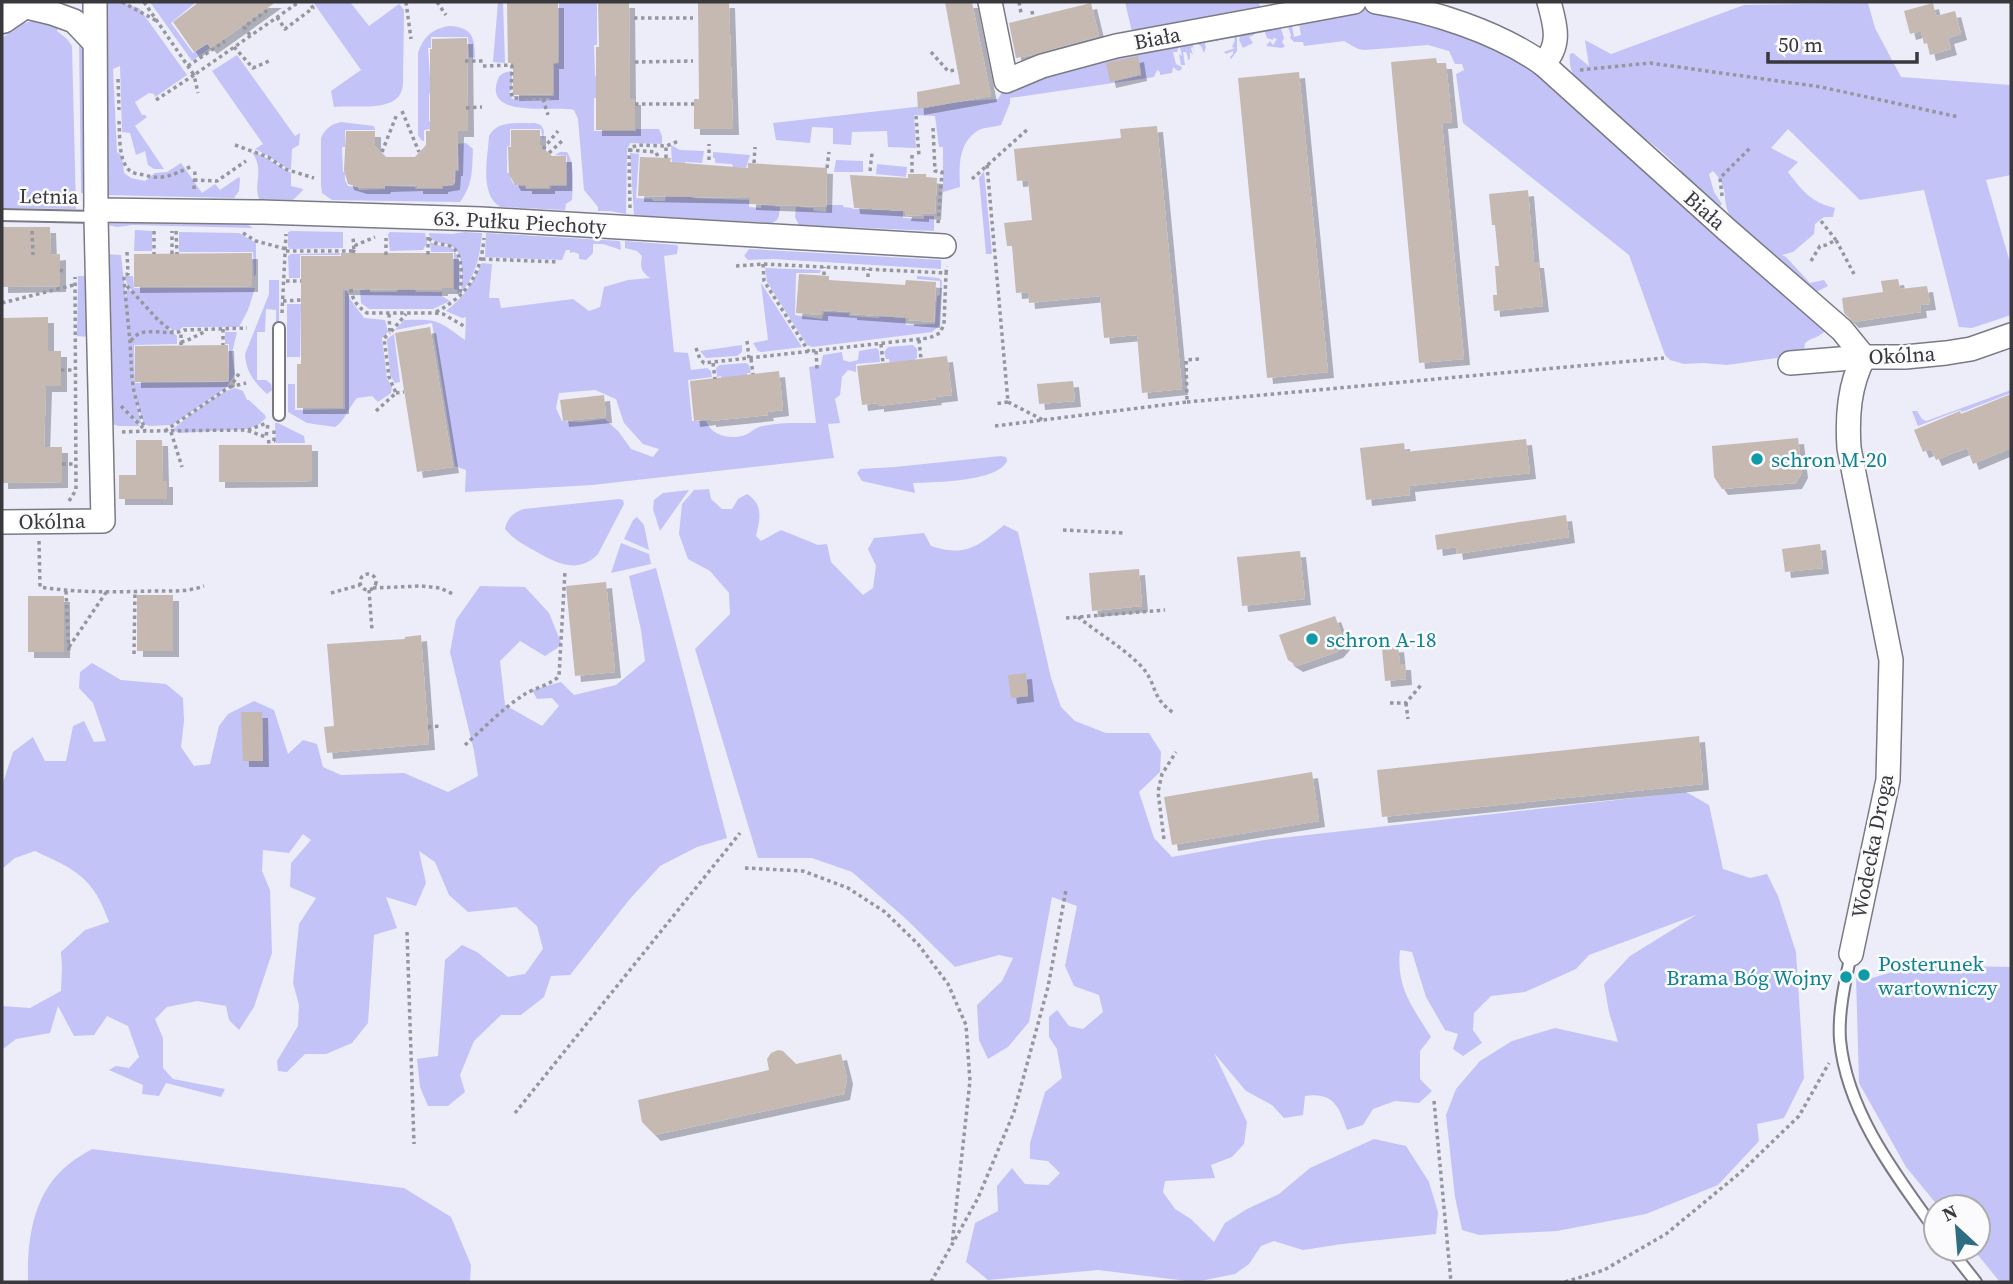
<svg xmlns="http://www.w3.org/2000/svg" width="2013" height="1284" font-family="'Source Serif 4',serif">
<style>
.green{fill:#c3c3f8;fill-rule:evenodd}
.building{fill:#c5b9b2;filter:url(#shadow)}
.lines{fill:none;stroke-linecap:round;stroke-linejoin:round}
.service-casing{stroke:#7a7a85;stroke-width:14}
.minor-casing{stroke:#7a7a85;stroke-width:26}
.secondary-casing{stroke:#7a7a85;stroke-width:35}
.path{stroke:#96969f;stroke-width:3.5;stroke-dasharray:3.5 3.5;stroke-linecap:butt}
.service{stroke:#fff;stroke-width:10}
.minor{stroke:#fff;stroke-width:23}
.secondary{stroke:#fff;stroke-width:32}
.culture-dot{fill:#0f9aa8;stroke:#fbfbfd;stroke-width:2.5}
.labels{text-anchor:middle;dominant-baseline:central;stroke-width:5;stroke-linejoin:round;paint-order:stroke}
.street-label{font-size:21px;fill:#38383d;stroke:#fbfbfd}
.culture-label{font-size:21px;fill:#0d838f;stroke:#fbfbfd;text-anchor:start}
</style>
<defs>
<filter id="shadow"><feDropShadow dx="6" dy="6" stdDeviation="0" flood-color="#0004"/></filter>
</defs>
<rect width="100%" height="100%" fill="#ecedf9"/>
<!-- green -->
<g class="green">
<path d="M119 2 139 8 187 75 155 97 154 94 149 93 135 102 142 115H145L147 117 135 126 164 169H154L148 165 145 151 136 155 130 133 122 132 120 66 113 69 117 152 122 156 124 173 131 178 145 181 155 173 167 172 181 163 202 193 215 184 220 190 239 177 240 179 239 191 234 198 106 195 102 3Z"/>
<path d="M150 2H196L171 23 193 53 208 44 210 48 192 61Z"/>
<path d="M313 2H350L369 26 399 4 404 10 403 83C402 115 356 104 334 107L331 91 361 70Z"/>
<path d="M498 2H503L505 63 493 62Z"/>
<path d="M559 2H597V45H594L595 76 598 77V98H594V131H636V129H659L662 136V144L630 143 627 150 626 214 610 211H598V207L584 190 578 119 574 110C555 105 482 120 498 79 501 73 505 72 512 71V89L509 93 512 99 550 100V98L517 99 512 96H554V64L559 63Z"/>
<path d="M1125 2H1258L1262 9 1132 32Z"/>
<path d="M1868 3 1875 28 1901 77 2011 85V175L1986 180 2011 266V315L1972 328 1959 327 1924 190 1860 200 1788 129 1771 148 1798 162 1788 172C1803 192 1811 202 1835 208L1833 217H1824L1815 224 1814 234 1793 252 1782 255 1786 257 1810 283 1824 280 1828 286 1816 292 1807 290C1786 271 1745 241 1732 219 1719 199 1732 191 1713 171L1709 174 1714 192 1722 204 1719 207 1686 178C1676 159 1634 131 1616 116 1612 110 1608 109 1603 105 1586 93 1567 78 1570 54L1573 53 1589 66 1585 40 1611 54 1744 5Z"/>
<path d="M1361 7C1387 9 1411 16 1435 24 1489 41 1520 56 1564 92L1824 328 1825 331C1820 337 1811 338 1805 343L1804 351 1797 355 1727 365 1703 363 1684 364 1670 360 1665 355 1629 255 1463 123 1456 74 1464 70 1462 64H1455L1449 51 1428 45 1365 50 1358 49 1344 41 1304 46 1303 42H1294L1290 38 1291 35 1288 27 1292 26 1294 37 1301 35 1298 19 1279 23 1284 38 1282 42 1285 46 1282 48 1266 46 1270 41 1273 45 1277 39 1273 38V40L1267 38 1263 27 1256 31 1254 30V35L1249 37 1253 43 1243 48 1239 40 1240 38 1237 33V51L1231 59 1230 57 1233 54V51L1226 54 1224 52 1235 48 1232 47 1235 40 1233 35 1228 33 1225 38 1219 36 1217 43 1216 37 1207 38 1204 41 1206 47 1204 53 1201 46 1195 43 1193 45 1196 59 1193 47 1191 48 1193 55 1190 52V59L1187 60 1188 58 1186 52H1183L1185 65H1181L1179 54 1182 56 1180 47H1179L1177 52H1173L1176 64 1182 67 1181 70 1178 71 1173 67 1172 73 1160 75V72L1157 70 1154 77 1010 98V103L1001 125C994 127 985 127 979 130 958 142 959 167 960 187L943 192V147H939L935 116 914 115 916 148 888 147 887 131 852 132 851 145 833 144V128L812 127 810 143 776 140 773 123 968 101 998 99 1008 82 1010 81 1012 85H1015L1022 78 1032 74 1091 57 1332 10Z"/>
<path d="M37 19 60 23 57 31 67 39 72 46 76 209 2 208V38L22 24Z"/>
<path d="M449 26C472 27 475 37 475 58L469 57 468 37H431V48H428L431 93 429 94V121L431 122 432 129 424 130V141L421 140 418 135V53C424 36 432 29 449 26Z"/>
<path d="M79 40 85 57 87 182 84 193H81Z"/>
<path d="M237 55 295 136 300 133 299 145 292 149 291 170C278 164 269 155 255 149L263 144 212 71Z"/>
<path d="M341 122 374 126 375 130H345V147H342L343 172H345V180L348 186 358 187 359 190 385 189V186L415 187 416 189H443V186H452L455 183 456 171H459L458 144 466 143 473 149C472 171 473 184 460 202L332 200 322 193 321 185V138C325 129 331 124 341 122Z"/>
<path d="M535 123 541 125 544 131 543 141 541 129H510V146L507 147V173H510C511 184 515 187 525 186L526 189H550L551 186H567V156L555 155 560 152H567C575 164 573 186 572 200L566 204 565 210 500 207C479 194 488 157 489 136 498 119 519 124 535 123Z"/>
<path d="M671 145 680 150 704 151 702 163 685 162V164H672Z"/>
<path d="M252 152 261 155 291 173V186L303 189V190L293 200 259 199C253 181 265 172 252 152Z"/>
<path d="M713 152 750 155 746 168 733 167 732 164 715 163V158H713Z"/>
<path d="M630 153 639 154 636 198 652 199 653 201H665L666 195 692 196V198L749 200V207L761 208 762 205 780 207C779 214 780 221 771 223L634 215Z"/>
<path d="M836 160 863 161V172H834Z"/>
<path d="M877 164 907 167 906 177 876 174Z"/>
<path d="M984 171 992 254H986L979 178Z"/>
<path d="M827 205H843V207L852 208 853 209 903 211V218L924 219V216H934V231L799 225 795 217 796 207 813 208 814 211 826 212Z"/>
<path d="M111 221 244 222 253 228 133 225 117 227 107 225Z"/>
<path d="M135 230 152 231V251H134Z"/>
<path d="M291 231 343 232V248L290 249 288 247V232Z"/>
<path d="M179 232 239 233 256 243V274L254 277 253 252H179Z"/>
<path d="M390 232 425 233 427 243 423 250 390 251 388 234Z"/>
<path d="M465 232 482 233C480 256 476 275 461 293 462 280 465 252 451 246 446 243 439 243 434 241L429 235V233L452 234Z"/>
<path d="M486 233 620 241 621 250 603 244H593V253L586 260 579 259V254L574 252 570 253V250H566L562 260 485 257Z"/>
<path d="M625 241 677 245 678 247 677 254 664 256 674 352 688 353 691 370 707 368 711 371 712 377 688 380 692 421H706C712 436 730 440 745 435 750 433 754 429 759 427 778 422 797 423 816 423L809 367 821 365 823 355 842 352 843 360 850 362 858 360 859 351 877 348 879 351 880 362 856 364V372L848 370 842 377 840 395 835 399 840 423 828 424 834 458 592 485 465 492 466 470 455 466 432 323 395 330 404 320C439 319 437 320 465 340L466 317 462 318 446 311C463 298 473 283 482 263L492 264 489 298H499L501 308 573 299 589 311 600 307 604 287 628 280 650 278C641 271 640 268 642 256L637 251 625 248ZM595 390 616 399 624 423 643 444 659 449 653 457 631 449 619 432 605 419 581 422 562 421 556 408 559 393Z"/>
<path d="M430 242 437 245 452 248C463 260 461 280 458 295L457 290 454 289V252H431Z"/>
<path d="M749 249 941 260V269L773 259 748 260 744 256Z"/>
<path d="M340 253V255H300V278H289L288 256 291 254Z"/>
<path d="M105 254 121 255 126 299 127 287 135 295 127 284 125 276H133L134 288H255L248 310 239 327H183L178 331 168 328 177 336V344L134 345 135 383 229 382V344H225V332H237L232 353 235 374 226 388 172 425 149 426 144 424 135 398 141 423 139 424 117 402 140 426H119L111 424Z"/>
<path d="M765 268 821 270 820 273H796L795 315 822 319 824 312 849 313V316L879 318 880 315 905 317 906 325 935 324 937 296 940 295V281L917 279V276L939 278 942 281 939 326 932 332 812 347 807 345 767 282Z"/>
<path d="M78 276H88L89 337 77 336Z"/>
<path d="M269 280H279V324H276V310L266 309 265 332H257V380H266L271 384 272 390 267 394C254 382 246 372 245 354L269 294Z"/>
<path d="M761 283 802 347 761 352 758 351 753 343 768 340Z"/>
<path d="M370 289V292H397L398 289H415L416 292H442V296L450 301 433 309H369L361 303 360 290Z"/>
<path d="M345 291H347L350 299 364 318 385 320 388 332 382 338 387 379 392 386 391 393 378 402 372 396 357 398C349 407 344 422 335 427L307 423 288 412V384H295V410L345 409Z"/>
<path d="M287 304H301L300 357H287Z"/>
<path d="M394 334 400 382 395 383 390 375 387 339Z"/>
<path d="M742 345V352L737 356 706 358 700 351Z"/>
<path d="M913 345 917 349V358L915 359V363L890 365 889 359H886L884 352 888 347Z"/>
<path d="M746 363 749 365 751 373H747V378L722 381 721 376 717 377 716 368 720 365Z"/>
<path d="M235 388 243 391 247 400H249L265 415 266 418 257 426 246 429 180 433 172 430C188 417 216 393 235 388Z"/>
<path d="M2011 390V393L1962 412 1960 410 1918 426 1912 411H1917L1922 419 1926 421Z"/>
<path d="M275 423H278L304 436 305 443H276Z"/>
<path d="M1001 456 1006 457 1007 461C997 482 935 482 913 483L915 493 862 481 857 473 860 469 895 467Z"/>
<path d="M709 489 711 499 722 509H732L738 499 747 494C764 505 760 519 756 536L761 541 781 530 818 545 827 544 831 562 863 595 873 588 876 566 868 549 874 538 924 533 931 546C966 557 977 547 1004 525L1018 532 1051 678 1061 707 1075 721 1106 733H1149L1161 752 1160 772 1139 792 1154 838 1172 857 1264 840 1686 792 1709 805 1723 869 1750 878 1767 874 1778 896 1796 952 1804 1078 1784 1118 1757 1124 1759 1141 1718 1185 1646 1214 1557 1231 1479 1235 1462 1230 1455 1197 1446 1115 1456 1089 1480 1061 1512 1041 1555 1028 1618 1042 1609 1012 1604 984 1630 956 1696 915 1589 955 1576 969 1525 992 1491 996 1474 1013 1473 1030 1482 1043 1463 1056 1453 1049 1458 1034 1445 1030 1426 997 1412 952 1400 950C1396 988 1412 1006 1431 1037L1420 1051V1079L1432 1091 1419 1103 1395 1101 1373 1109 1363 1125 1347 1130C1339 1107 1334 1092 1305 1096L1303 1115 1284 1118 1272 1105 1246 1091 1214 1053 1247 1122 1244 1144 1232 1157 1211 1165 1215 1178 1165 1181 1163 1192 1175 1209 1191 1219 1214 1242 1225 1223 1247 1209 1279 1194 1310 1168 1374 1139 1406 1146 1429 1182 1438 1212 1436 1234 1342 1244 1303 1250 1274 1241 1261 1246 1249 1264 1235 1274 1195 1282 1098 1270 988 1280 966 1262 975 1223 998 1211 997 1186 1012 1168 1025 1184 1048 1185 1060 1173 1048 1161 1030 1159V1143L1045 1092 1062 1078 1057 1049 1049 1037V1017L1057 1010 1069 1026 1083 1029 1103 1012 1099 995 1074 986 1065 966 1077 906 1052 897 1029 1022 1008 1047 988 1059 979 1040 977 1005 1002 981 1013 958 999 955 955 967 905 918 852 872 812 858H758L695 649 730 614 729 593 710 571 688 559 679 534 682 504 694 490Z"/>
<path d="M689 490 660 531 653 509 654 500 663 493Z"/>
<path d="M619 499 623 500 624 504 598 554C579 574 557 564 537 552 525 545 514 540 505 529 507 518 514 512 524 509Z"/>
<path d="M637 517 644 525 649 550 624 539 633 520Z"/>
<path d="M621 543 649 554 651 564 611 573Z"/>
<path d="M656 568 727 838 697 847 660 866 629 900 570 975 551 976 544 997 521 1015H501L474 1041 460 1075 465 1092 448 1106H428L420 1087 417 1059 438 1056 445 960 462 945 477 952 508 977 525 974 543 949 537 926 516 907 468 912 449 895 435 862 419 851 426 883 416 906 386 897 397 928 374 935 368 1023 352 1043 326 1054H305L287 1072 278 1071 277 1061 298 1026 299 1005 293 983 299 924 316 898 290 887 291 863 311 840 303 834 289 853 263 850 262 871 270 890 272 953 254 1007 239 1030 229 1020 226 1006 197 1001 167 1007 155 1019 163 1038V1068L173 1079 225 1089 221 1097 166 1083 159 1096 142 1094 143 1085 109 1070 116 1066 129 1068 139 1057 128 1026 107 1016 94 1035 74 1036 58 1006 50 1033 16 1039 3 1049 2 1048V1006L30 1008 61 991 62 967 61 952 85 930 109 922C93 877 76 870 35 851L15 858 2 869V786L13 752 33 737 45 761H66L73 726 84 721 94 742 106 741 93 703 79 688 80 672 92 663 121 680 166 684 183 698 184 721 181 747 194 766 210 764 219 726 228 714 254 701 274 710 288 754 303 740 317 744 323 767 341 775 404 773 448 792 478 776 474 751 450 652 456 620 480 586 525 587 549 613 562 645 545 656 520 641 500 661 505 705 542 726 559 706 552 698 537 699 532 690 561 682 574 695 616 685 645 661 641 630 629 576Z"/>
<path d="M1915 965 2011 967V1282H2000L1973 1249H1978V1207H1939L1906 1167 1859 1083 1856 976 1869 979Z"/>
<path d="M92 1149 404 1188 451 1217 471 1265 470 1282H28C27 1239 33 1192 69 1164 76 1158 84 1154 92 1149Z"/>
</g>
<!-- building -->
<g class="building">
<path d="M199 2H276L211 48 207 43 194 52 173 22Z"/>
<path d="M507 2H558V63H553V94L513 95V63H508Z"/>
<path d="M598 2H629L630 99H635V130H596V47H599Z"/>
<path d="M698 2H729L733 129H694V99H699Z"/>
<path d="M945 2H972L991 96 918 109 917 92 960 84Z"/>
<path d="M1091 3 1099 36 1032 55 1016 58 1009 23Z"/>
<path d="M1933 3 1936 16 1955 11 1961 34 1948 38 1951 49 1930 55 1927 43 1924 44 1921 31 1910 34 1904 11Z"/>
<path d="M467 38 468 131H458L457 170H455L454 184 442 186V188H417V185L385 186 384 188H361L348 184 344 170 346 131H375V146L386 157H415L426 145V131H430V49H432V39Z"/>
<path d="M1138 56 1141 75 1110 82 1106 63Z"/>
<path d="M1436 58 1437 63H1446L1452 122 1442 123 1464 359 1419 363 1391 62Z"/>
<path d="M1299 72 1328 372 1267 378 1238 78Z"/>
<path d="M1157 126 1182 389 1142 393 1137 335 1104 338 1100 296 1029 303 1028 292 1016 293 1012 246H1007L1004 223 1032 220 1028 180 1017 181 1014 149 1121 138 1120 129Z"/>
<path d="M511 130H540V145L552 156H566V185H549V188H526V185H515L509 174 508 147H511Z"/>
<path d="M640 157 671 158 670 162 748 168V163L827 168 826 207 750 204V198L638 196Z"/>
<path d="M908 174H926V177L937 178 935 214 923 213V216L905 215 906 211 854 208 850 175 908 178Z"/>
<path d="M1528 190 1534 262H1538L1543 306 1494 311 1493 295H1497L1495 266H1499L1495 225H1492L1489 194Z"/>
<path d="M2 227H50L51 255 60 254V286L2 287Z"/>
<path d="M252 253V286L134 287V254Z"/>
<path d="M341 253H453V288H442V290L343 289V408H297V364H301V256H341Z"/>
<path d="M799 274 829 276V280L905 285 906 280 936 282 934 322 908 320V318L851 314V312L822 310V315L796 313Z"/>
<path d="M1898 279 1900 289 1927 286 1930 304 1920 305 1921 312 1853 322 1844 313 1842 298 1883 292 1881 281Z"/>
<path d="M48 317V351H61V386H46L44 447H62V482L2 483V318Z"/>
<path d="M430 327 453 467 417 472 395 333Z"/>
<path d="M228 345 229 381 135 382V346Z"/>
<path d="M947 356 952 395 935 397 936 399 878 406V403L862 405 857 366Z"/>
<path d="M779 371 783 410 767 412 768 415 710 421V419L694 421 690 381Z"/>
<path d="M1073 381 1075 401 1039 404 1037 384Z"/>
<path d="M2011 394V448L1973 464 1967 448 1936 460 1931 449 1923 452 1914 430 1960 411 1961 414Z"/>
<path d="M604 395 606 417 563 421 560 400Z"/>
<path d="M1798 438 1802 472 1796 483 1722 489 1714 477 1712 446Z"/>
<path d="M1526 439 1530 473 1409 486 1410 495 1366 500 1360 448 1404 443 1405 452Z"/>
<path d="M136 440H162L163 481H167V499H119V475H136Z"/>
<path d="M219 445H312V481L219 482Z"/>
<path d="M1566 515 1569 537 1457 554 1456 547 1437 550 1435 535Z"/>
<path d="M1820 544 1823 568 1785 572 1782 549Z"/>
<path d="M1300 551 1305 599 1242 606 1237 557Z"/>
<path d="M1139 569 1142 606 1092 611 1089 573Z"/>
<path d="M606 582 615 672 575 676 566 586Z"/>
<rect x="137" y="595" width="36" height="56"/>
<rect x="28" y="596" width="36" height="56"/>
<path d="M1335 616 1345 643 1337 652 1297 666 1288 660 1279 635Z"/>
<path d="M421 635 429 744 327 753 324 727 334 726 327 644 405 639V637Z"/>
<path d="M1398 646 1400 664H1405L1406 679 1385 681 1382 648Z"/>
<path d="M1026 673 1028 696 1011 698 1008 675Z"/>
<path d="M241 712H262L263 761H243Z"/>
<path d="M1699 736 1703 784 1382 817 1377 770Z"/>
<path d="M1312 772 1319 821 1172 845 1164 797Z"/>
<path d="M778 1050 783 1051 796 1064 841 1054 847 1078 844 1094 655 1135 642 1122 638 1100 769 1070 767 1059 771 1053Z"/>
</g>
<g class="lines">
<!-- service casing -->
<g class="service-casing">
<g id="service">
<path d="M2 215 96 217"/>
<path d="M279 415V328"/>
<path d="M1851 954C1845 982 1838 1012 1840 1040 1847 1112 1895 1174 1936 1231"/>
<path d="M1950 1249 1976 1282"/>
</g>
</g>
<!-- minor casing -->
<g class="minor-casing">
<g id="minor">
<path d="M990 2 1006 81 1042 66 1116 46 1354 2"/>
<path d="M1376 2C1432 11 1496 31 1543 64L1726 229 1842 330 1864 357"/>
<path d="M19 5 52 13 74 21 94 42"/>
<path d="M1543 64C1562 45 1555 24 1549 2"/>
<path d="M96 210 262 212 481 219 944 246"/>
<path d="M1790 363 1864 357H1905L1946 353 1971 349 2011 335"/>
<path d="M2 522 103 521 96 217 95 2"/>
<path d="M1851 954 1888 780 1891 660 1849 448C1847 416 1849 385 1864 357"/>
</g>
</g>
<!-- secondary casing -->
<g class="secondary-casing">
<path id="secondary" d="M2 17 24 2"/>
</g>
<!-- path -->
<g class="path">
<path d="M122 2 157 21"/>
<path d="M144 2 194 75 299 2"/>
<path d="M406 2 411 39"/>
<path d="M437 2 446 15"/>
<path d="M1019 2 1021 13"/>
<path d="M1032 11 1033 17"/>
<path d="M277 17 285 29 313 8 309 2"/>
<path d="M634 18H693"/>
<path d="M250 35 244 27 269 9"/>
<path d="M234 47 253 68 269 61"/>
<path d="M931 52 948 71 957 70"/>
<path d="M465 61H484"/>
<path d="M635 62 693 61"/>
<path d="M512 65 511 93 513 98 550 99"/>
<path d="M188 66 225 41"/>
<path d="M483 66 513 65"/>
<path d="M1580 70 1650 63 1821 87 1959 117"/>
<path d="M118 79 119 110"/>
<path d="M543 99 548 115"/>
<path d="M156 100 194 75 198 93"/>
<path d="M635 104H694"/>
<path d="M466 108 482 107"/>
<path d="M402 111 419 152"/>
<path d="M916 116 919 156"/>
<path d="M119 121C120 135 118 159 129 170 133 174 139 174 145 175 163 181 175 174 192 166"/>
<path d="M933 128 935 171 942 172 938 224"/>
<path d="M235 145 268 157 285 169 314 178"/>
<path d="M543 149 558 131"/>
<path d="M629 150 656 152 658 157"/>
<path d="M382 152 397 114"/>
<path d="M549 153 562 141"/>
<path d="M912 155V174"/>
<path d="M666 158V146"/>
<path d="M709 160V144"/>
<path d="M754 163 755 147"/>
<path d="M987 165 1008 402 994 404"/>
<path d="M827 168 829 152"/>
<path d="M870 171 872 153"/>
<path d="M972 179 1029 128"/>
<path d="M194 180 217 181 246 161"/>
<path d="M194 189 195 170"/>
<path d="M1722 196 1720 178 1750 148"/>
<path d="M630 208 629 156 630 148 638 145 666 146 679 141"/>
<path d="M1821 221 1836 240"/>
<path d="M32 231 33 255"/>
<path d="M154 231V254"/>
<path d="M176 231 177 254"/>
<path d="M243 233 256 241 286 249"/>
<path d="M428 237V255"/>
<path d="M429 238C435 246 441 243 450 246 465 252 461 282 460 295"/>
<path d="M286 251H354L353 236"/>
<path d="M127 252 128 274 124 275V280L130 342 132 378 134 392 145 431 246 430 266 437 268 424"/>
<path d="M353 253 356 245 375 237"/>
<path d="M172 254V231"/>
<path d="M386 255V238"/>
<path d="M482 259 559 262"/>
<path d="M1811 261 1820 246 1826 245 1836 240 1854 274"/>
<path d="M763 264 764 281 809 352"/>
<path d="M736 266 763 264 946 273 947 266"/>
<path d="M60 270 63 271"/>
<path d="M824 275V267"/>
<path d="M868 277V269"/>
<path d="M286 281H301"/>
<path d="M127 286 159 321 173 332"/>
<path d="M351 289C352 300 358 307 367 313H434L443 314 464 326"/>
<path d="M283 301 301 300"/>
<path d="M2 303 74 285"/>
<path d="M436 312C468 295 481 274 484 238"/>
<path d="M282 313 286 234"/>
<path d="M389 314 390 333 406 314"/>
<path d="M223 329V345"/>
<path d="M919 340 921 359"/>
<path d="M131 341C142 323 168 338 184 330L247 328"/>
<path d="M747 341 749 358"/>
<path d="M181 342 186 341 206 331"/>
<path d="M881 344 883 363"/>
<path d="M181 345V332"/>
<path d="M696 348 700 359 704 363 929 338 940 333 944 324 946 273"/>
<path d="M816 351 817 369"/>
<path d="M751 359 753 374"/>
<path d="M713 363 715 379"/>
<path d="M61 370H74"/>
<path d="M230 387 246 383"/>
<path d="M396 393 404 392"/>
<path d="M1008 402 1043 420"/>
<path d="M1187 402 1664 358"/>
<path d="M121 406 143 428"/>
<path d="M376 411 396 393 389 377 384 338 390 333"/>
<path d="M995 426 1187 402 1186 360 1200 359"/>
<path d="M248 430 267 423"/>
<path d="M165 431 225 390 231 386 240 372"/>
<path d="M122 432 145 431"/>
<path d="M171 432 182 467"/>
<path d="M267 442 274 441V430"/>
<path d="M62 464H75"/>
<path d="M69 501 76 490 75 277"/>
<path d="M1063 530 1123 533"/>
<path d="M39 541 40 587C78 593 116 592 155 591 172 591 188 592 204 586"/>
<circle cx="368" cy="582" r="8"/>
<path d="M373 588 421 586 440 588 455 595"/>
<path d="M369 590 372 630"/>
<path d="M66 591 69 654"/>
<path d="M331 593 360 585"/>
<path d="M1078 617C1098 633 1122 647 1140 665 1158 683 1150 698 1174 713"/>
<path d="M1066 618 1165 610"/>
<path d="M69 647 107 591"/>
<path d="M134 654 135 592"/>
<path d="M1390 703H1406L1421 685"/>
<path d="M1406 703 1408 719"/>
<path d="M428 727 440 726"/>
<path d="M465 745C484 728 503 708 525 694 535 688 552 684 559 676L565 571"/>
<path d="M1164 839 1158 792 1162 774 1176 752"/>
<path d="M745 868 803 871 848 888 885 912 918 944 948 984 966 1025 970 1081 952 1245"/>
<path d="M407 932 414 1144"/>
<path d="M1434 1101 1451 1282"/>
<path d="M515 1113 740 833"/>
<path d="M931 1282 978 1198 1014 1112 1048 987 1066 890"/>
<path d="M1565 1282 1604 1270 1666 1234 1741 1172 1799 1116 1829 1063"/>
</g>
<!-- service -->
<use href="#service" class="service"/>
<!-- minor -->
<use href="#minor" class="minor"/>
<!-- secondary -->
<use href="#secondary" class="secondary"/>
</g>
<!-- markers -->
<g class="culture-dot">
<circle cx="1757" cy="459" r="7"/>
<circle cx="1312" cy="639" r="7"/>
<circle cx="1864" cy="975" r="7"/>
<circle cx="1846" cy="977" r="7"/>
</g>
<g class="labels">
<!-- street labels -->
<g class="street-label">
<text transform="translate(1157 38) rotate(-11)">Biała</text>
<text transform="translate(49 196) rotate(1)">Letnia</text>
<text transform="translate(1705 210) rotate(42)">Biała</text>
<text transform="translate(520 222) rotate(3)">63. Pułku Piechoty</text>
<text transform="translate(1902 355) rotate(-3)">Okólna</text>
<text transform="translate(52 521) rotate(-1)">Okólna</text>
<text transform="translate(1872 846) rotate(-79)">Wodecka Droga</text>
</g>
<!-- culture labels -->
<g class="culture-label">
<text x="1771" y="459">schron M-20</text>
<text x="1326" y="639">schron A-18</text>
<text x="1878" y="963">Posterunek<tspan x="1878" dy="24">wartowniczy</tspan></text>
<text x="1832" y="977" text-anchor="end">Brama Bóg Wojny</text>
</g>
</g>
<!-- border -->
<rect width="2013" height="1284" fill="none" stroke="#38383d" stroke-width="7"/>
<!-- north arrow -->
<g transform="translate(1957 1228) rotate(334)"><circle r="33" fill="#fbfbfd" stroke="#adadb0" stroke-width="2"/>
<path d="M0-5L12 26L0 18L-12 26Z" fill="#2f6d83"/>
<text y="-10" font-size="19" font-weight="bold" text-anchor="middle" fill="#38383d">N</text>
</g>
<!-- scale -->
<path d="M1768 52v10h149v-10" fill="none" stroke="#38383d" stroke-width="3.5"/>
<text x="1778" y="52" font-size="21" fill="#38383d" stroke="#fbfbfd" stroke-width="5" paint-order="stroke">50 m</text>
</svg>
